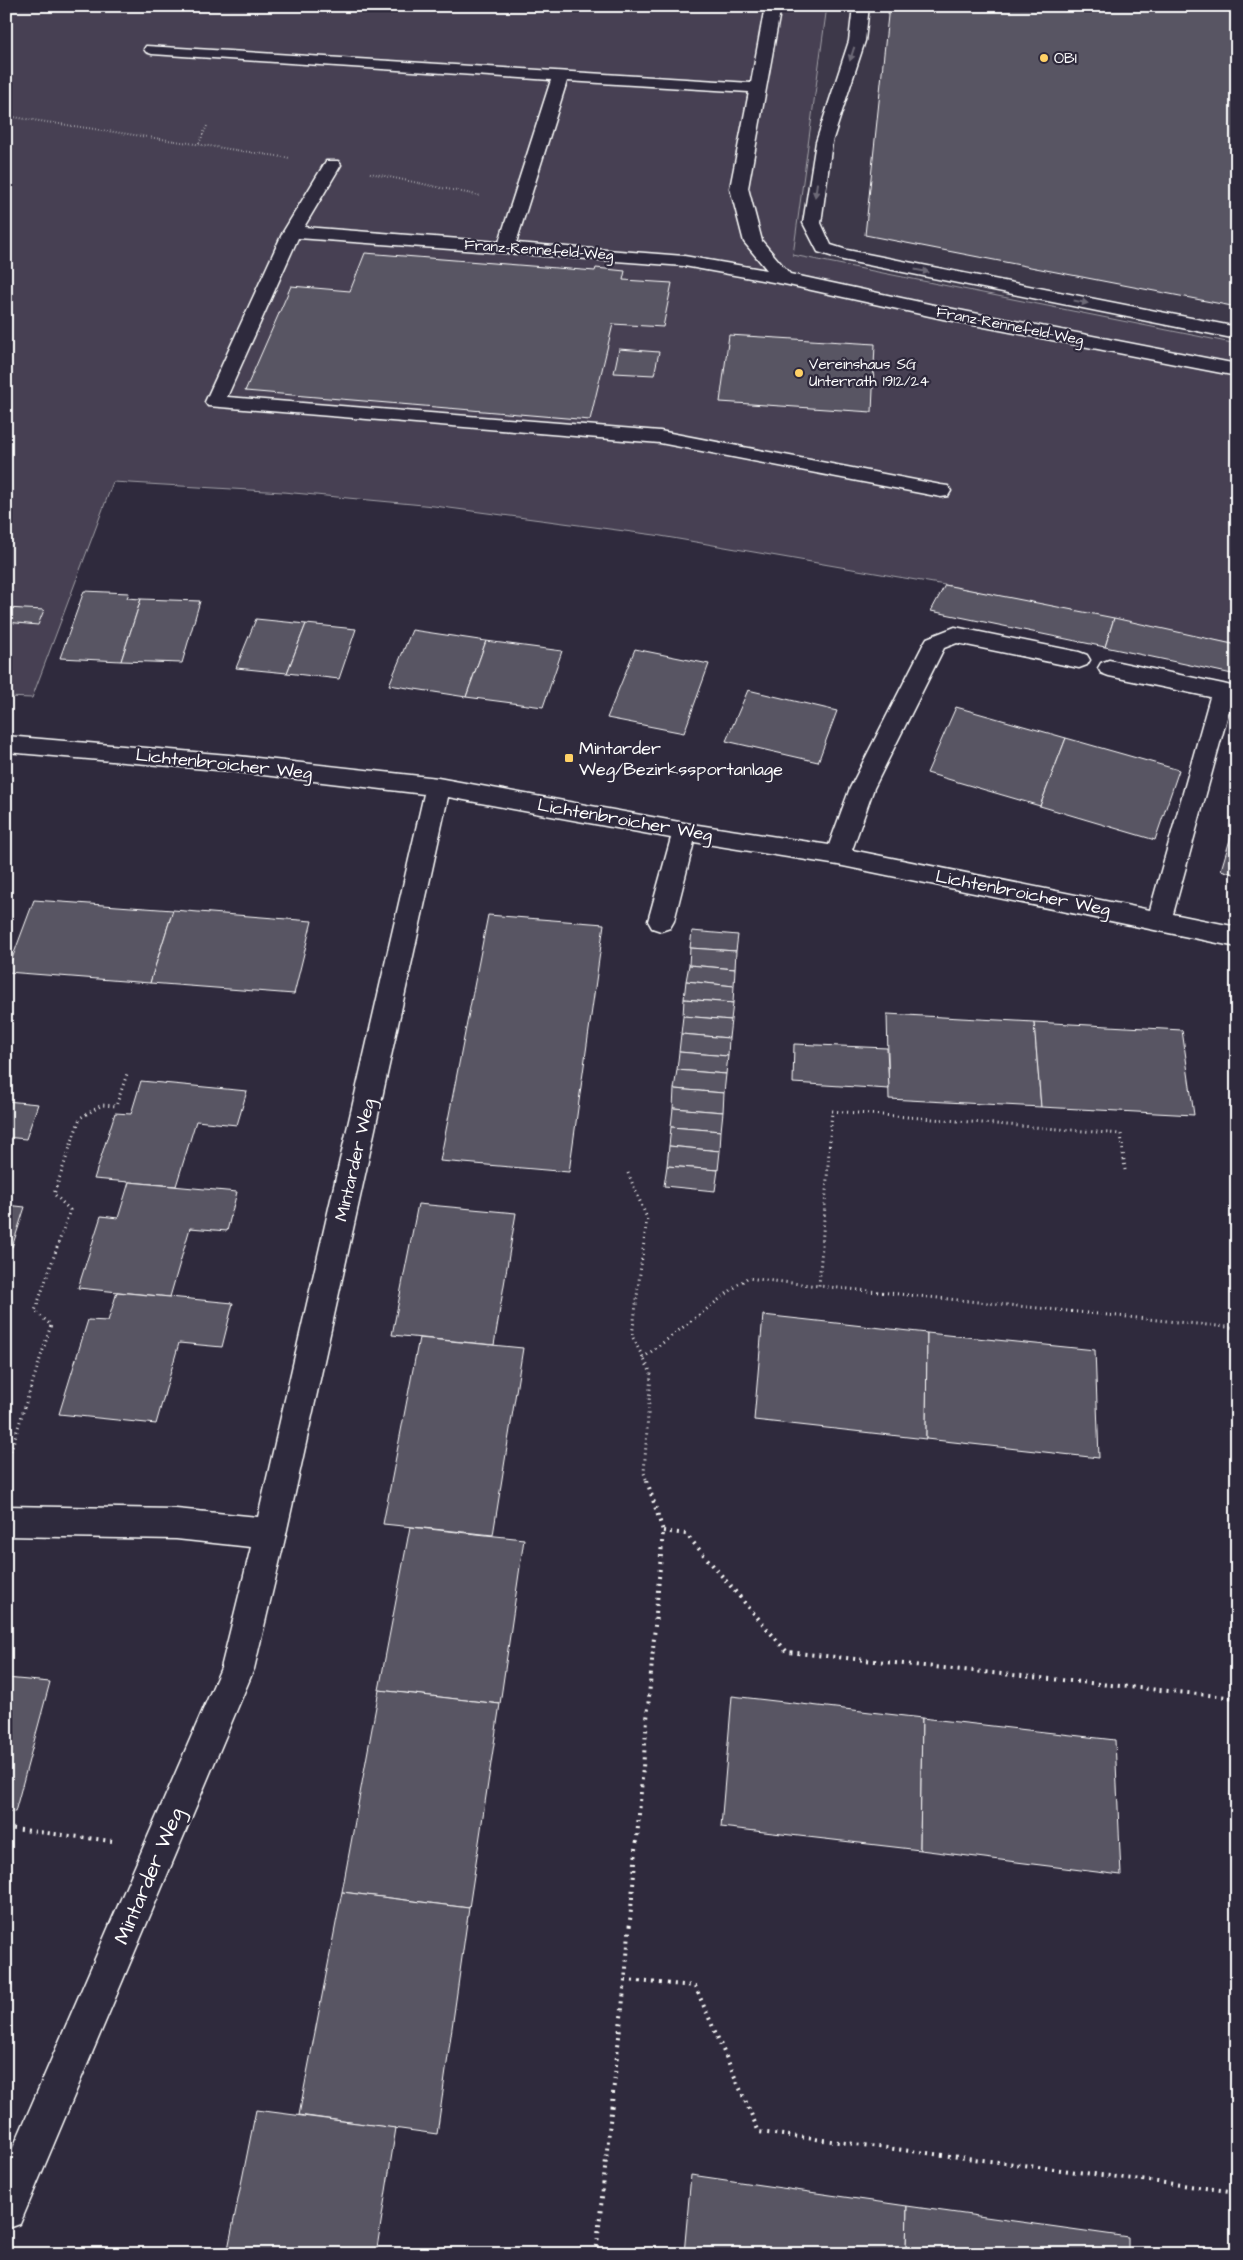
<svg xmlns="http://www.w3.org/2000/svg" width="1243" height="2260" font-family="'Architects Daughter',sans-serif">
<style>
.built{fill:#3c3749}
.green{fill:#464152;stroke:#a2a0a8}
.building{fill:#595564;stroke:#fff}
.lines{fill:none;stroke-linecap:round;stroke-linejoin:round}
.minor-casing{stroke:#fff;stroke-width:3}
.path-far2{stroke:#fff;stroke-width:2;stroke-dasharray:0.5 2.5;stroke-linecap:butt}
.path-far1{stroke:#fff;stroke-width:3;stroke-dasharray:1 4;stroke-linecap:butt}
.path{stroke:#fff;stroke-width:4;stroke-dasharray:2 5;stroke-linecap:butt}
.minor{fill:#2f2a3d;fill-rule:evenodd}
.oneway{fill:#6d6a77}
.poi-dot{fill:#ffd166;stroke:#2f2a3d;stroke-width:2}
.labels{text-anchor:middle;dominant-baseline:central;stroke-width:4.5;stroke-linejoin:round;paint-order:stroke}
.far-poi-label{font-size:15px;fill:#fff;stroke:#2f2a3d;text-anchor:start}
.far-street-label{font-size:15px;fill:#fff;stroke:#2f2a3d}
.poi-label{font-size:18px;fill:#fff;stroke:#2f2a3d;text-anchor:start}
.street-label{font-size:18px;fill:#fff;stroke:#2f2a3d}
.near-street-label{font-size:21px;fill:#fff;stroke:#2f2a3d}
</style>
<rect width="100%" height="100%" fill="#2f2a3d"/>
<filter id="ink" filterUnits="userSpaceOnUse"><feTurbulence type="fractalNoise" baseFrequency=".02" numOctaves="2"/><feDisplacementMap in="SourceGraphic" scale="10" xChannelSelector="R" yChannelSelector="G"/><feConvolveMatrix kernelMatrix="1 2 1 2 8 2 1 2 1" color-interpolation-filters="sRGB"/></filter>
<g filter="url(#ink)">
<!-- built -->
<path class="built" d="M827 6H1237V344L793 255Z"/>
<!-- green -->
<path class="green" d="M6 6H827L793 255 1237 344V645L945 585 655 535 434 506 283 492 113 482 32 698 6 697Z"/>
<!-- building -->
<g class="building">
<path d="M889 6H1237V307L865 235Z"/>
<path d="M365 253 595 271 596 268 625 271 623 280 672 283 663 327 613 324 590 420 245 391 291 286 350 291Z"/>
<path d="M729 335 875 344 872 412 720 402Z"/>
<path d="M619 349 659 352 654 375 614 373Z"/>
<path d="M945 585 1027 601 1114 618 1105 647 931 611Z"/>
<path d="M84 591 129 593 127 598 141 599 121 661 60 658Z"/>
<path d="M141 599 200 601 182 663 121 661Z"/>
<path d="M6 608 44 610 38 625 6 622Z"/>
<path d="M1114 618 1237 645V675L1105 647Z"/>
<path d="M256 619 306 624 287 673 236 668Z"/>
<path d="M306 624 356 629 339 679 287 673Z"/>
<path d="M412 630 486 641 466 697 389 685Z"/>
<path d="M486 641 562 651 543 707 466 697Z"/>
<path d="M635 649 709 664 684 733 607 718Z"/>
<path d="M748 690 837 711 818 762 726 741Z"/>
<path d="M956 707 1066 738 1040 806 927 773Z"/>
<path d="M1066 738 1179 770 1155 840 1040 806Z"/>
<path d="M1237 816V875L1221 870Z"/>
<path d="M34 900 173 910 150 983 7 972Z"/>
<path d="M173 910 312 921 294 994 150 983Z"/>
<path d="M488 915 604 924 569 1172 440 1161Z"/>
<path d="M692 931 738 935 736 951 690 948Z"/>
<path d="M690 948 736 951 735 969 689 965Z"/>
<path d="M689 965 735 969 734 986 686 981Z"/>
<path d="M686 981 734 986 733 1003 684 999Z"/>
<path d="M684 999 733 1003 731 1020 683 1016Z"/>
<path d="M887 1014 1034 1022 1041 1107 889 1099Z"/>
<path d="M683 1016 731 1020 729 1038 681 1034Z"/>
<path d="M1034 1022 1182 1030 1194 1115 1041 1107Z"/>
<path d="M681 1034 729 1038 728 1056 679 1052Z"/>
<path d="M794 1044 887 1048 889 1089 793 1083Z"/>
<path d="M679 1052 728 1056 726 1074 677 1070Z"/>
<path d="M677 1070 726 1074 724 1093 674 1089Z"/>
<path d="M141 1081 247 1091 237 1125 196 1121 176 1186 94 1179 115 1113 131 1114Z"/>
<path d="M674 1089 724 1093 723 1112 673 1108Z"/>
<path d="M6 1101 38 1104 26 1139 6 1137Z"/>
<path d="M673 1108 723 1112 721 1131 671 1127Z"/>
<path d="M671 1127 721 1131 720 1151 669 1146Z"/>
<path d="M669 1146 720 1151 718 1170 667 1166Z"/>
<path d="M667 1166 718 1170 715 1191 664 1186Z"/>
<path d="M129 1182 237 1192 227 1231 190 1228 170 1297 78 1288 101 1216 118 1218Z"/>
<path d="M418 1204 516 1213 494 1345 392 1335Z"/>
<path d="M6 1205 25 1207 12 1247 6 1246Z"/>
<path d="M117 1292 233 1303 222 1347 179 1343 156 1424 59 1414 88 1320 108 1321Z"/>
<path d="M763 1315 927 1333 926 1439 754 1420Z"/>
<path d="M927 1333 1095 1350 1099 1458 926 1439Z"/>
<path d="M419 1338 523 1348 493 1535 383 1524Z"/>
<path d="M410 1527 524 1539 500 1704 379 1690Z"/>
<path d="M6 1678 50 1682 15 1812 6 1811Z"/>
<path d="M379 1690 500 1704 469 1908 342 1892Z"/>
<path d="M732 1696 922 1718 920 1850 721 1827Z"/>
<path d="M922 1718 1115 1740 1121 1875 920 1850Z"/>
<path d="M342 1892 469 1908 437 2134 299 2115Z"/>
<path d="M256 2110 396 2128 376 2254H227Z"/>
<path d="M691 2175 907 2206 906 2254H684Z"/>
<path d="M907 2206 1128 2237V2254H906Z"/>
</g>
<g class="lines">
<!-- minor casing -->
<g class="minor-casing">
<g id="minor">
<path d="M765 6H781L748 188 762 241 790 274 943 307 1237 364V376L943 319 784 284 684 266 298 238 227 397 660 431 941 485 948 486 951 491 948 496 941 497 660 443 208 406 205 402 283 232 326 161H338L341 165 304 227 499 242 551 80 152 54 146 52 144 49 146 46 751 83ZM567 81 749 92 730 188 744 242 767 270 684 256 516 243Z"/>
<path d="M853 6H869L865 41 832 142 821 223 831 245 847 250 1237 327V339L843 260 818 252 803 223 816 142 849 41Z"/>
<path d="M955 627 1079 652 1087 655 1090 660 1087 665 1079 668 957 643 944 648 874 788 852 850 1150 910 1210 697 1109 676 1101 673 1098 668 1101 663 1109 660 1223 684 1231 686 1234 692 1173 914 1237 927V947L838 865 694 842 674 921 670 928 661 931 652 928 648 921 671 838 448 797 286 1534 254 1669 20 2224 6 2229V2164L221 1668 251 1547 176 1539 6 1536V1506L176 1509 258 1517 424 794 229 771 6 752V736L229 755 438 778 685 823 829 845 850 788 924 643 927 638Z"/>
</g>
</g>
<!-- path-far2 -->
<g class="path-far2">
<path d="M6 116 290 158"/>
<path d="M199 143 207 126"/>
<path d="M370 173 481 196"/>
</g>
<!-- path-far1 -->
<g class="path-far1">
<path d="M1125 1170 1121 1134 832 1111 819 1286 1237 1328"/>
<path d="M628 1173 647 1218 632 1336 651 1373 644 1473 647 1482"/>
<path d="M643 1358 747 1278 819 1286"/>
<path d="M6 1465 51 1325 35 1311 70 1210 54 1194 80 1118 102 1105 116 1106 127 1074"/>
</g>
<!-- path -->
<g class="path">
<path d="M663 1531 686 1534 787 1652 1237 1698"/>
<path d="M6 1828 112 1841"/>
<path d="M625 1980 695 1986 759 2132 1237 2192"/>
<path d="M596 2254 625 1980 663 1531 647 1481"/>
</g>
<!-- minor -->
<use href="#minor" class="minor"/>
</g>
<!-- one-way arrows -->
<defs><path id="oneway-solid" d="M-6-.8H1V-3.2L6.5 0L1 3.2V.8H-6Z" transform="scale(1.25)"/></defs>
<g class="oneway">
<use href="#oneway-solid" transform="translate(852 54) rotate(108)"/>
<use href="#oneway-solid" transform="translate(816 190) rotate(98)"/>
<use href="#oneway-solid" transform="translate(922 271) rotate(11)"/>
<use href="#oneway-solid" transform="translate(1081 302) rotate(11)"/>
</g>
</g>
<!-- markers -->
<g class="poi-dot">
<circle cx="1044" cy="58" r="5"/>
<circle cx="799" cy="373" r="5"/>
<rect x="564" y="753" width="10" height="10" rx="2.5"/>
</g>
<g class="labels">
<!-- far-poi labels -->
<g class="far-poi-label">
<text x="1054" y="58">OBI</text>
<text x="809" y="364">Vereinshaus SG<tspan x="809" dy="17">Unterrath 1912/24</tspan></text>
</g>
<!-- far-street labels -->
<g class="far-street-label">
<text transform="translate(539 250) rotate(4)">Franz-Rennefeld-Weg</text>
<text transform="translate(1010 326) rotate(11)">Franz-Rennefeld-Weg</text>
</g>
<!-- poi labels -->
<g class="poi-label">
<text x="579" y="748">Mintarder<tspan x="579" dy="21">Weg/Bezirkssportanlage</tspan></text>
</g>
<!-- street labels -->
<g class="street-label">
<text transform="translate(224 764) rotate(6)">Lichtenbroicher Weg</text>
<text transform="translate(625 820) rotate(10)">Lichtenbroicher Weg</text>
<text transform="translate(1023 893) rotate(11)">Lichtenbroicher Weg</text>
<text transform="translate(355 1160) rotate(-77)">Mintarder Weg</text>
</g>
<!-- near-street labels -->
<g class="near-street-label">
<text transform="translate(149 1876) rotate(-67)">Mintarder Weg</text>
</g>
</g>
<!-- margin -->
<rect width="1243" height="2260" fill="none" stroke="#2f2a3d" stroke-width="25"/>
<rect x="12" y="12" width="1218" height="2235" fill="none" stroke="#fff" stroke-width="2" filter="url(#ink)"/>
</svg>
